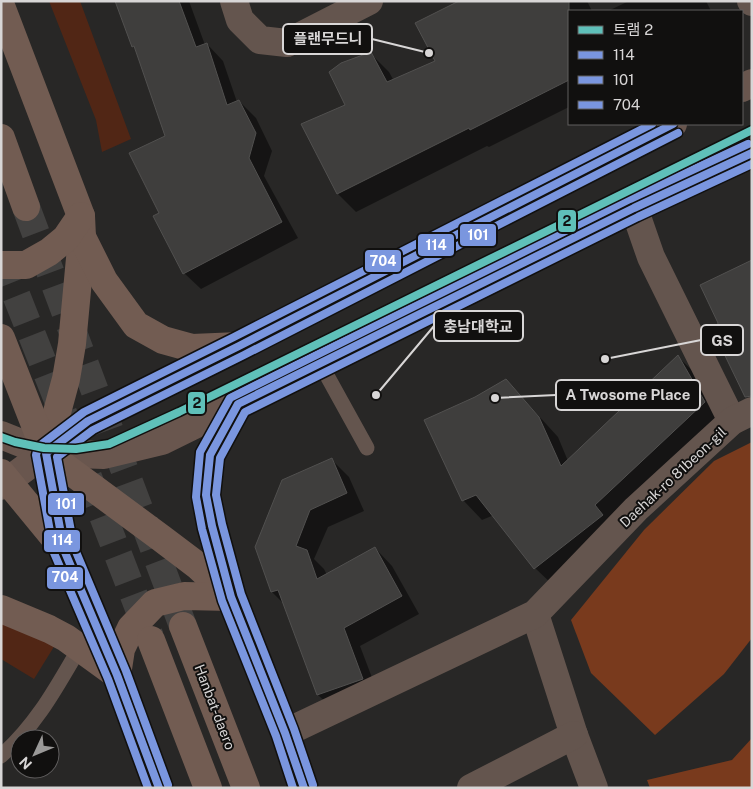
<svg xmlns="http://www.w3.org/2000/svg" width="753" height="789" font-family="'Public Sans','Noto Sans KR',sans-serif">
<style>
.green{fill:#512615}
.forest{fill:#793a1d}
.shadow{fill:#0007}
.building{fill:#3f3e3d;stroke:#51504f}
.lines{fill:none;stroke-linecap:round;stroke-linejoin:round}
.primary-tunnel{stroke:#424140;stroke-width:28;stroke-dasharray:28 14;stroke-linecap:butt}
.lane{stroke:#64554e;stroke-width:15}
.street{stroke:#64554e;stroke-width:28}
.secondary{stroke:#69564e;stroke-width:28}
.primary{stroke:#725c52;stroke-width:28}
.bus-1-casing{stroke:#11100f;stroke-width:11}
.bus-2-casing{stroke:#11100f;stroke-width:11}
.bus-3-casing{stroke:#11100f;stroke-width:11}
.bus-1{stroke:#7a96df;stroke-width:8}
.bus-2{stroke:#7a96df;stroke-width:8}
.bus-3{stroke:#7a96df;stroke-width:8}
.tram-1-casing{stroke:#11100f;stroke-width:11}
.tram-1{stroke:#5fc0b9;stroke-width:8}
.labels{text-anchor:middle;dominant-baseline:central;stroke-width:4;stroke-linejoin:round;paint-order:stroke}
.street-label{font-size:14px;fill:#d8d6d6;stroke:#11100f}
.leader{fill:none;stroke:#d8d6d6;stroke-width:2}
.callout-dot{fill:#d8d6d6;stroke:#11100f;stroke-width:2}
.callout{fill:#11100f;stroke:#d8d6d6;stroke-width:2}
.callout-label{font-size:15px;text-anchor:middle;font-weight:bold;fill:#d8d6d6}
.line-badge{stroke:#11100f;stroke-width:2}
.badge-label{font-size:14px;text-anchor:middle;font-weight:bold;fill:#fff}
.pale-badge-label{font-size:14px;text-anchor:middle;font-weight:bold;fill:#111}
</style>
<rect width="100%" height="100%" fill="#282726"/>
<!-- green -->
<g class="green">
<path d="M49 1H80L131 139 102 152 96 120Z"/>
<path d="M1 619 55 645 34 679 1 659Z"/>
</g>
<!-- forest -->
<g class="forest">
<path d="M752 442V638L724 674 655 735 591 673 571 620 644 530 714 461Z"/>
<path d="M752 738V788H650L647 780 732 760Z"/>
</g>
<!-- shadow -->
<g class="shadow">
<path d="M116 1H189L205 45 207 44 223 61 237 102 239 101 256 118 272 151 264 176 298 238 201 289 184 273 160 214 166 137 137 51 133 46Z"/>
<path d="M491 1H587L592 11H569V107L489 147 487 146 356 212 338 194 302 125 347 106 371 54 389 72 394 81 436 62Z"/>
<path d="M629 1H706L711 11H608Z"/>
<path d="M678 357 698 376 724 422 555 587 535 568 494 515 482 520 463 500 476 398 506 380 558 437 568 461Z"/>
<path d="M331 459 349 477 364 511 328 527 314 559 324 569 327 575 375 548 392 566 419 614 360 646 379 696 336 712 318 695 285 605 272 592Z"/>
</g>
<!-- building -->
<g class="building">
<path d="M115 1H179L196 47 207 43 227 105 239 100 256 133 249 158 282 222 183 274 153 216 159 213 129 153 165 136 134 46 132 47Z"/>
<path d="M459 1H569V80L470 130 469 128 337 194 301 124 345 105 329 72 341 63 371 52 387 82 435 61 415 23Z"/>
<path d="M752 260V396L745 397 715 335 718 323 700 285Z"/>
<path d="M678 355 705 402 595 505 603 515 534 569 476 495 462 501 424 420 475 397 506 379 539 417 561 466Z"/>
<path d="M332 458 347 493 310 510 296 546 307 550 317 579 375 547 402 596 344 628 363 679 317 695 278 590 271 592 255 547 282 480Z"/>
</g>
<g class="lines">
<!-- primary-tunnel -->
<g class="primary-tunnel">
<path d="M26 207 183 626"/>
<path d="M1 257 65 418"/>
<path d="M88 477 150 637"/>
</g>
<!-- lane -->
<g class="lane">
<path d="M320 363 367 448"/>
<path d="M1 756C37 724 56 688 80 647"/>
</g>
<!-- street -->
<g class="street">
<path d="M234 1 240 20 260 40 287 43 369 1"/>
<path d="M751 1 752 2"/>
<path d="M634 208 651 257 732 421"/>
<path d="M535 614 574 735 594 788"/>
<path d="M285 733 535 614 636 509 732 421 752 411"/>
<path d="M471 788 574 735"/>
</g>
<!-- secondary -->
<g class="secondary">
<path d="M742 88 752 83"/>
<path d="M1 435 46 453 104 455 162 441 634 208 752 153"/>
<path d="M1 486 88 421 239 346 673 124"/>
</g>
<!-- primary -->
<g class="primary">
<path d="M1 6 81 216 82 237 72 344 66 379 46 453"/>
<path d="M1 138 26 207"/>
<path d="M82 237 104 281 136 325 163 340 192 348 239 346"/>
<path d="M1 265H26L49 252 66 238 81 216"/>
<path d="M1 338 46 453 64 550 117 675 159 788"/>
<path d="M238 404 210 455 206 495 212 526 231 597 285 733 304 788"/>
<path d="M46 453 161 538 198 566 231 597"/>
<path d="M1 473 62 547"/>
<path d="M1 609 49 629 66 638 117 675 121 649 131 628 155 603 184 596 231 597"/>
<path d="M183 626 246 788"/>
<path d="M151 640 208 788"/>
</g>
<!-- bus-1 casing -->
<g class="bus-1-casing">
<g id="bus-1">
<path d="M159 788 117 675 64 550 46 453 88 421 239 346 673 124"/>
<path d="M304 788 285 733 231 597 212 526 206 495 210 455 238 404 634 208 752 153"/>
</g>
</g>
<!-- bus-2 casing -->
<g class="bus-2-casing">
<g id="bus-2">
<path d="M168 785 126 671 74 547 57 457 93 430 244 355 678 133"/>
<path d="M313 785 294 729 241 594 222 524 216 495 220 458 245 412 638 217 752 164"/>
</g>
</g>
<!-- bus-3 casing -->
<g class="bus-3-casing">
<g id="bus-3">
<path d="M148 788 108 679 54 553 36 455 38 447 84 412 234 337 652 124"/>
<path d="M293 788 276 736 222 601 202 529 196 497 200 452 230 398 630 199 748 144"/>
</g>
</g>
<!-- bus-1 -->
<use href="#bus-1" class="bus-1"/>
<!-- bus-2 -->
<use href="#bus-2" class="bus-2"/>
<!-- bus-3 -->
<use href="#bus-3" class="bus-3"/>
<!-- tram-1 casing -->
<g class="tram-1-casing">
<path id="tram-1" d="M1 437 15 442 44 448 76 449 109 444 179 412 752 130"/>
</g>
<!-- tram-1 -->
<use href="#tram-1" class="tram-1"/>
</g>
<g class="labels">
<!-- street labels -->
<g class="street-label">
<text transform="translate(673 477) rotate(-43)">Daehak-ro 81beon-gil</text>
<text transform="translate(215 707) rotate(69)">Hanbat-daero</text>
</g>
</g>
<!-- callouts -->
<path class="leader" d="M429 53L372 39M376 395L434 326M605 359L701 340M495 398L556 395"/>
<g class="callout-dot">
<circle cx="429" cy="53" r="5"/>
<circle cx="376" cy="395" r="5"/>
<circle cx="605" cy="359" r="5"/>
<circle cx="495" cy="398" r="5"/>
</g>
<g class="callout">
<rect x="283" y="24" width="89" height="30" rx="5"/>
<rect x="434" y="311" width="89" height="30" rx="5"/>
<rect x="701" y="325" width="42" height="30" rx="5"/>
<rect x="556" y="380" width="144" height="30" rx="5"/>
</g>
<g class="callout-label">
<text x="328" y="44">플랜무드니</text>
<text x="478" y="332">충남대학교</text>
<text x="722" y="346">GS</text>
<text x="628" y="400">A Twosome Place</text>
</g>
<g class="line-badge">
<rect x="557" y="209" width="20" height="24" rx="5" fill="#5fc0b9"/>
<rect x="459" y="223" width="38" height="24" rx="5" fill="#7a96df"/>
<rect x="417" y="233" width="38" height="24" rx="5" fill="#7a96df"/>
<rect x="364" y="249" width="38" height="24" rx="5" fill="#7a96df"/>
<rect x="187" y="391" width="19" height="24" rx="5" fill="#5fc0b9"/>
<rect x="47" y="492" width="38" height="24" rx="5" fill="#7a96df"/>
<rect x="43" y="529" width="38" height="24" rx="5" fill="#7a96df"/>
<rect x="46" y="566" width="38" height="24" rx="5" fill="#7a96df"/>
</g>
<g class="badge-label">
<text x="478" y="240">101</text>
<text x="436" y="250">114</text>
<text x="383" y="266">704</text>
<text x="66" y="509">101</text>
<text x="62" y="545">114</text>
<text x="65" y="582">704</text>
</g>
<g class="pale-badge-label">
<text x="567" y="226">2</text>
<text x="197" y="408">2</text>
</g>
<!-- border -->
<rect width="753" height="789" fill="none" stroke="#d8d6d6" stroke-width="5"/>
<!-- legend -->
<rect x="568" y="10" width="175" height="115" fill="#11100f" stroke="#615f5f"/>
<rect x="578" y="26" width="25" height="8" fill="#5fc0b9" stroke="#615f5f"/>
<text x="613" y="35" font-size="15" fill="#d8d6d6">트램 2</text>
<rect x="578" y="51" width="25" height="8" fill="#7a96df" stroke="#615f5f"/>
<text x="613" y="60" font-size="15" fill="#d8d6d6">114</text>
<rect x="578" y="76" width="25" height="8" fill="#7a96df" stroke="#615f5f"/>
<text x="613" y="85" font-size="15" fill="#d8d6d6">101</text>
<rect x="578" y="101" width="25" height="8" fill="#7a96df" stroke="#615f5f"/>
<text x="613" y="110" font-size="15" fill="#d8d6d6">704</text>
<!-- north arrow -->
<g transform="translate(35 754) rotate(226)"><circle r="24" fill="#11100f" stroke="#615f5f"/>
<path d="M0-4L9 19L0 12L-9 19Z" fill="#9a9998"/>
<text y="-8" font-size="14" font-weight="bold" text-anchor="middle" fill="#d8d6d6">N</text>
</g>
</svg>
